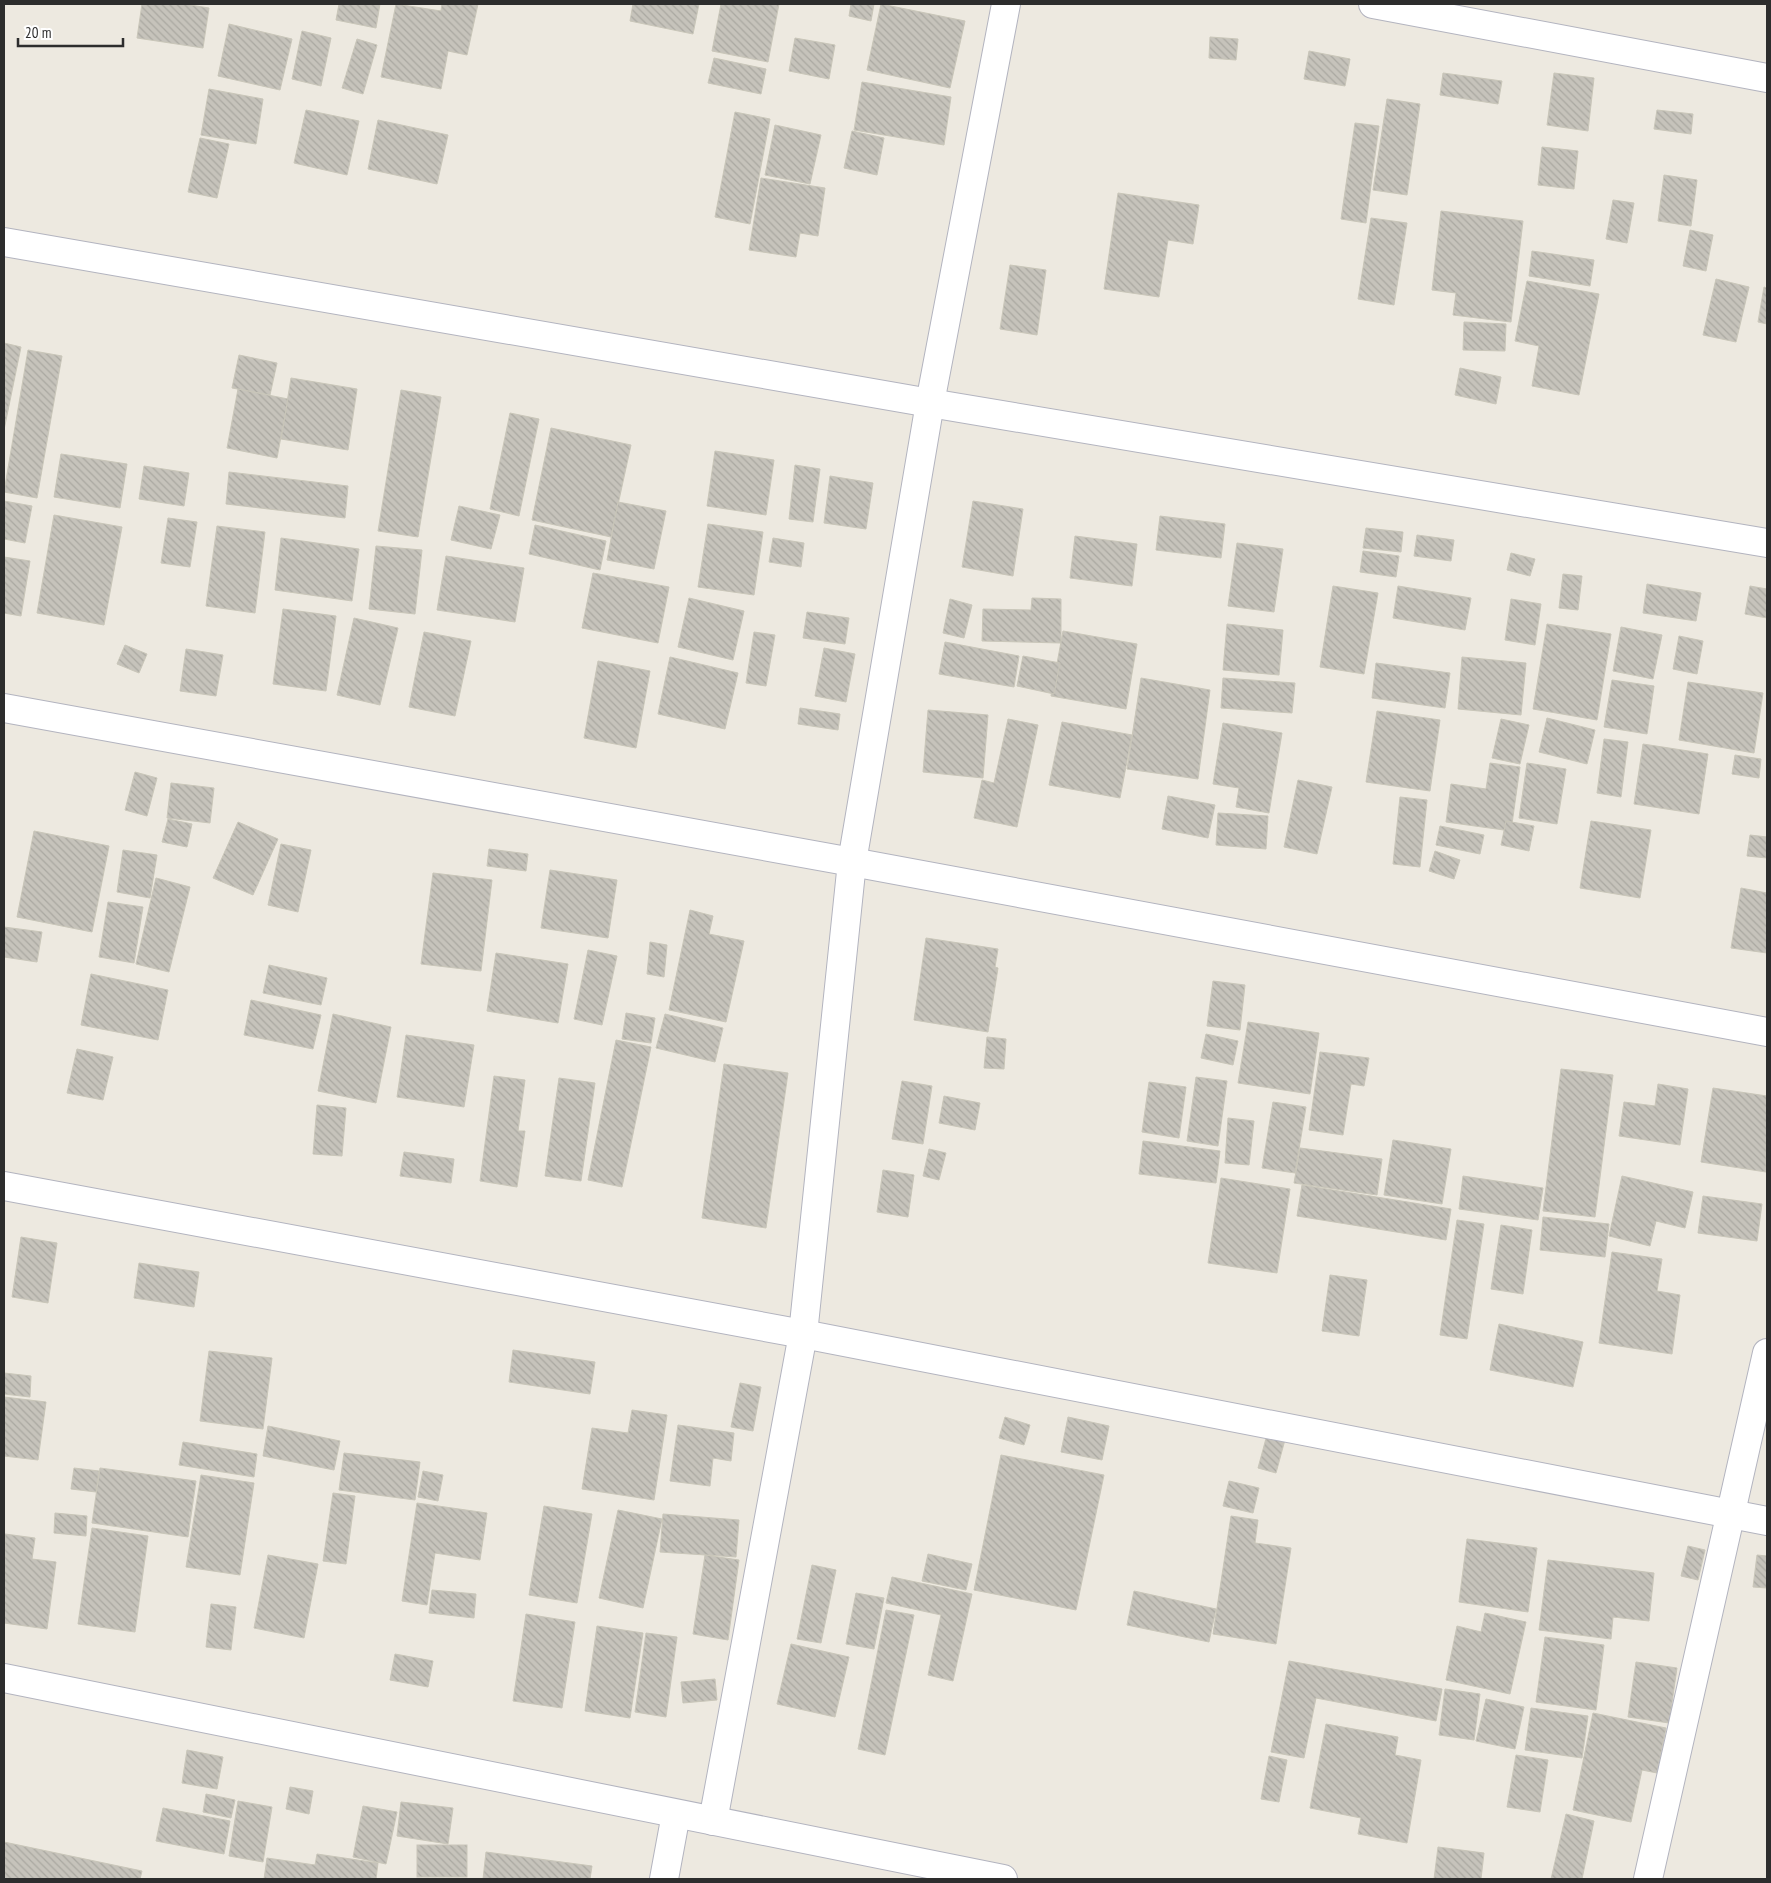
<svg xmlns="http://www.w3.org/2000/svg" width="1771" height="1883" font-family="'PT Sans Narrow',sans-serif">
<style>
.building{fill:url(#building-back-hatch);stroke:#c9c6b9}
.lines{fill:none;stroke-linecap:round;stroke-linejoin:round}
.minor-casing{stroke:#b3b4bf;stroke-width:30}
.minor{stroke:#fff;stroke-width:28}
</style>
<defs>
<pattern id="building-back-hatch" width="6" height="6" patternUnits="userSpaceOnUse" patternTransform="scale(1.25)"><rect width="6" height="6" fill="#c6c3bb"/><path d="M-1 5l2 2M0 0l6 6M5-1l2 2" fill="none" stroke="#aaa8a1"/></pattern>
</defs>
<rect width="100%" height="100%" fill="#ede9e0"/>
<!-- building -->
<g class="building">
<path d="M142 4H184L209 8 203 48 137 38Z"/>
<path d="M339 4H380L376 28 336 20Z"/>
<path d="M396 4 441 11 442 4H478L467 55 448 51 441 89 381 77Z"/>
<path d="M633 4H699L693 34 630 21Z"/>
<path d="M721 4H779L768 62 712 51Z"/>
<path d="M851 4H874L871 21 849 16Z"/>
<path d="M881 4 965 21 950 88 867 70Z"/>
<path d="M229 24 292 39 280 90 218 76Z"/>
<path d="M302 31 331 38 321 86 292 79Z"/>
<path d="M1210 37 1238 39 1236 60 1209 58Z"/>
<path d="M795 38 835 45 829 79 789 71Z"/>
<path d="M357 39 377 45 363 94 342 88Z"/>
<path d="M1309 51 1350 59 1345 86 1304 79Z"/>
<path d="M714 58 766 69 761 94 708 83Z"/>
<path d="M1443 73 1502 81 1498 104 1440 95Z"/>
<path d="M1554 73 1594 78 1588 131 1547 125Z"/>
<path d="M862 82 951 97 944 145 854 130Z"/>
<path d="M209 89 263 99 256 144 201 135Z"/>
<path d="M1387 99 1420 104 1407 195 1373 190Z"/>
<path d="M306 110 359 121 347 175 294 163Z"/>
<path d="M1657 110 1693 114 1691 134 1654 129Z"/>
<path d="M735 112 770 119 750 224 715 217Z"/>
<path d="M378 120 448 135 437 184 368 169Z"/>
<path d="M1355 123 1379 126 1366 223 1341 219Z"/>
<path d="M775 125 821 135 810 184 765 175Z"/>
<path d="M852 131 884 138 877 175 844 168Z"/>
<path d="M200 138 229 144 217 198 188 192Z"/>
<path d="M1542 147 1578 151 1574 189 1538 185Z"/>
<path d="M1664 175 1697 180 1691 226 1658 221Z"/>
<path d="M761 178 825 188 818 236 800 233 796 257 749 250Z"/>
<path d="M1118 193 1199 205 1193 244 1168 240 1159 297 1104 289Z"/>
<path d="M1613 200 1634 203 1627 243 1606 239Z"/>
<path d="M1441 211 1523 221 1511 322 1453 315 1456 293 1432 290Z"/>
<path d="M1371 218 1407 223 1394 305 1358 299Z"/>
<path d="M1690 230 1713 235 1706 271 1683 266Z"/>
<path d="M1532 251 1594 260 1590 286 1529 276Z"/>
<path d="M1010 265 1046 270 1037 335 1000 329Z"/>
<path d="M1716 279 1749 287 1736 342 1703 335Z"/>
<path d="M1527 281 1599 294 1579 395 1532 386 1539 346 1515 341Z"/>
<path d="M1764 287 1767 288V324L1758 322Z"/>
<path d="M1464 322 1506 324 1505 351 1463 350Z"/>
<path d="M4 343 21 347 4 430Z"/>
<path d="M28 350 62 356 37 498 4 492Z"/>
<path d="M239 355 277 363 270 395 232 388Z"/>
<path d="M1460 368 1501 377 1496 404 1455 395Z"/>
<path d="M291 378 357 389 348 450 281 439Z"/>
<path d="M238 389 288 399 277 458 227 448Z"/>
<path d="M401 390 441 397 418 537 378 531Z"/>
<path d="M510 413 539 419 519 516 490 509Z"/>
<path d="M551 428 631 445 611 537 532 520Z"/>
<path d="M715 451 774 460 766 515 707 506Z"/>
<path d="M61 454 127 464 120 508 54 497Z"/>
<path d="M795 465 820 469 813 522 789 519Z"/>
<path d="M144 466 189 473 184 506 139 499Z"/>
<path d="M229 472 348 486 345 518 226 504Z"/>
<path d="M830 476 873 483 866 529 824 523Z"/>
<path d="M4 501 32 506 25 543 4 539Z"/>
<path d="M973 501 1023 509 1013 576 962 567Z"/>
<path d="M618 502 666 511 654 569 607 560Z"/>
<path d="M459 506 500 515 491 549 451 540Z"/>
<path d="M54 515 122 527 104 625 37 613Z"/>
<path d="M1160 516 1225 524 1221 558 1156 550Z"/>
<path d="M168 518 197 522 190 567 161 563Z"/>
<path d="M708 524 763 532 754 595 698 587Z"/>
<path d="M535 525 606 541 600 570 529 554Z"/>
<path d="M217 526 265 532 255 613 206 606Z"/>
<path d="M1366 528 1403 532 1401 552 1363 548Z"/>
<path d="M1417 535 1454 540 1451 561 1414 556Z"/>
<path d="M1075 536 1137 544 1132 586 1070 578Z"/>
<path d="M281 538 359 549 352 601 275 590Z"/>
<path d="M773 538 804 543 801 567 769 562Z"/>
<path d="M1237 543 1283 549 1274 612 1228 606Z"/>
<path d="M376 546 422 550 415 614 369 609Z"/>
<path d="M1363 551 1399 556 1396 577 1360 572Z"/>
<path d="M1511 553 1535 559 1530 576 1507 570Z"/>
<path d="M446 556 524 568 515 622 437 610Z"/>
<path d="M4 557 30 561 21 616 4 613Z"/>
<path d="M593 573 669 587 658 643 582 628Z"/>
<path d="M1563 574 1582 576 1578 610 1559 608Z"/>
<path d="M1647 584 1701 593 1696 621 1643 613Z"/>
<path d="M1333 586 1378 593 1364 674 1320 667Z"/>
<path d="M1398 586 1471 598 1465 630 1393 618Z"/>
<path d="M1750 586 1767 589V618L1745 614Z"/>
<path d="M689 598 744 611 733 660 678 647Z"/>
<path d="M1032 598 1061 599V643L982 641 983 609 1031 610Z"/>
<path d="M950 599 972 605 964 638 943 633Z"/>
<path d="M1511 599 1541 604 1535 645 1505 640Z"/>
<path d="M283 609 336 616 326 691 273 684Z"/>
<path d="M807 612 849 618 845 644 803 638Z"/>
<path d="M354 618 398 628 380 705 337 695Z"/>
<path d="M1227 624 1283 630 1279 675 1223 670Z"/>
<path d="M1547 624 1611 634 1597 720 1533 709Z"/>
<path d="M1621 627 1662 635 1653 679 1613 671Z"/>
<path d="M1063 631 1137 644 1126 709 1051 696Z"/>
<path d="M424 632 471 641 455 716 409 707Z"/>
<path d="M754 632 775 635 766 686 746 683Z"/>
<path d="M1679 636 1703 641 1697 674 1673 669Z"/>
<path d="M945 642 1019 656 1014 687 939 674Z"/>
<path d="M125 645 147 654 139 673 117 664Z"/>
<path d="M824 648 855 654 846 702 815 696Z"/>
<path d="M186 649 223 655 216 696 180 691Z"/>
<path d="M1023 656 1060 663 1054 694 1017 686Z"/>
<path d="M670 657 738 673 725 729 658 714Z"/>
<path d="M1462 657 1526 663 1521 715 1458 709Z"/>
<path d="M598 661 650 671 636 748 584 738Z"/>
<path d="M1376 663 1450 673 1445 708 1372 698Z"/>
<path d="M1141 678 1210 690 1198 779 1127 769Z"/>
<path d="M1223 678 1295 683 1292 713 1221 708Z"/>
<path d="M1612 680 1654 686 1647 734 1604 727Z"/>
<path d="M1688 682 1763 693 1754 753 1679 740Z"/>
<path d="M800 708 840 714 838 730 798 724Z"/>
<path d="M928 710 988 715 983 778 923 772Z"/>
<path d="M1377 711 1440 720 1430 791 1366 782Z"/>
<path d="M1547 718 1595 730 1587 764 1539 752Z"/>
<path d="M1008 719 1038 725 1017 827 974 818 982 780 994 783Z"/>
<path d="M1501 719 1529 725 1520 764 1492 758Z"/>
<path d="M1062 722 1132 735 1120 798 1049 785Z"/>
<path d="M1223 723 1282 733 1269 813 1236 807 1239 788 1213 784Z"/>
<path d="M1604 739 1628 742 1621 797 1597 793Z"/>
<path d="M1643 744 1708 754 1699 814 1634 804Z"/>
<path d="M1735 755 1761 759 1759 778 1732 774Z"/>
<path d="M1490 763 1520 767 1511 831 1446 822 1451 784 1486 789Z"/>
<path d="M1527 763 1566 769 1557 824 1519 818Z"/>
<path d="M135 772 157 778 147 816 125 810Z"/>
<path d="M1298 780 1332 787 1317 854 1284 847Z"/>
<path d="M171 783 214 788 210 823 167 818Z"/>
<path d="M1168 796 1215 805 1208 838 1162 829Z"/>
<path d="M1400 797 1427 800 1420 867 1393 864Z"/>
<path d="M1218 813 1268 816 1266 849 1216 845Z"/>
<path d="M168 819 192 824 187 847 162 842Z"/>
<path d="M1506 821 1534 826 1529 851 1501 845Z"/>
<path d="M1591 821 1651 830 1640 898 1580 888Z"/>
<path d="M238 822 278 839 253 895 213 878Z"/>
<path d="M1440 826 1484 835 1480 854 1436 845Z"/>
<path d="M34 831 109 846 92 932 17 917Z"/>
<path d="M1750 835 1767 837V858L1747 856Z"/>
<path d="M281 844 311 850 298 912 268 905Z"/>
<path d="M489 849 528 854 526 871 487 866Z"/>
<path d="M123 850 157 855 150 898 117 892Z"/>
<path d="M1435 851 1460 860 1454 879 1429 871Z"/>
<path d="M550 870 617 880 608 938 541 928Z"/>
<path d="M433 873 492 880 481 971 421 964Z"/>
<path d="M156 878 190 887 169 972 136 964Z"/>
<path d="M1741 888 1767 893V953L1731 948Z"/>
<path d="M108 902 143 907 134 963 99 957Z"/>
<path d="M690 910 713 916 709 934 744 941 726 1022 669 1010Z"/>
<path d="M4 927 42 932 37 962 4 957Z"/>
<path d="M926 938 998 949 995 967 998 968 988 1032 914 1020Z"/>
<path d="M650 942 667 945 664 977 647 974Z"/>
<path d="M588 950 617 956 602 1025 574 1019Z"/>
<path d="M496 953 568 964 558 1023 487 1011Z"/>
<path d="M269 965 327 978 321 1005 263 993Z"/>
<path d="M91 974 168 990 158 1040 81 1025Z"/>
<path d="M1213 981 1245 985 1240 1030 1207 1026Z"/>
<path d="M251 1000 321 1015 313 1049 244 1035Z"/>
<path d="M626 1013 655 1018 651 1043 622 1039Z"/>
<path d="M333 1014 391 1027 376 1103 318 1091Z"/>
<path d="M665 1014 723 1028 715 1062 656 1048Z"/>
<path d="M1248 1022 1319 1033 1310 1094 1238 1083Z"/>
<path d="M1206 1034 1238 1041 1233 1065 1201 1058Z"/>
<path d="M406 1035 474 1045 464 1107 397 1097Z"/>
<path d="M987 1037 1006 1039 1004 1069 984 1068Z"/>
<path d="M616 1040 651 1047 622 1187 588 1180Z"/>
<path d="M77 1049 113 1057 103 1100 67 1093Z"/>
<path d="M1320 1052 1369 1058 1364 1086 1351 1084 1343 1135 1309 1130Z"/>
<path d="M724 1064 788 1073 766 1228 702 1218Z"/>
<path d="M1561 1069 1613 1075 1595 1217 1543 1211Z"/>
<path d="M494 1076 525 1080 518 1131H525L517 1187 480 1181Z"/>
<path d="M1196 1077 1227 1081 1218 1146 1187 1141Z"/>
<path d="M559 1078 595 1083 581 1181 545 1176Z"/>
<path d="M902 1081 932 1086 923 1144 892 1139Z"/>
<path d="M1149 1082 1186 1087 1179 1138 1142 1132Z"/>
<path d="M1658 1084 1688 1089 1680 1145 1619 1136 1624 1102 1655 1106Z"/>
<path d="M1713 1088 1767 1096 1766 1172 1701 1162Z"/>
<path d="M944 1096 980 1103 975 1130 939 1123Z"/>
<path d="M1273 1102 1306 1107 1295 1173 1262 1168Z"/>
<path d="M317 1105 346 1108 342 1156 313 1154Z"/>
<path d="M1228 1118 1254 1121 1249 1165 1225 1163Z"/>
<path d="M1393 1140 1451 1149 1442 1204 1384 1195Z"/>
<path d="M1143 1141 1220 1151 1216 1183 1139 1174Z"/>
<path d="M1300 1148 1382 1159 1377 1195 1294 1183Z"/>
<path d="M929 1149 946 1153 939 1180 923 1176Z"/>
<path d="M404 1152 454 1159 451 1183 400 1176Z"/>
<path d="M883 1170 914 1175 908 1217 877 1212Z"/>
<path d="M1463 1176 1543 1188 1538 1220 1459 1209Z"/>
<path d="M1622 1176 1693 1192 1685 1228 1656 1221 1650 1246 1609 1236Z"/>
<path d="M1221 1178 1290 1189 1277 1273 1208 1263Z"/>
<path d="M1302 1185 1451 1209 1446 1240 1297 1216Z"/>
<path d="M1703 1196 1762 1204 1757 1241 1698 1233Z"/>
<path d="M1543 1217 1609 1224 1605 1257 1540 1250Z"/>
<path d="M1457 1220 1484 1224 1467 1339 1440 1335Z"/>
<path d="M1501 1225 1532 1230 1523 1294 1491 1289Z"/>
<path d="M21 1237 57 1243 48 1303 12 1297Z"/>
<path d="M1612 1252 1662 1259 1657 1291 1680 1295 1672 1354 1599 1343Z"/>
<path d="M139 1263 199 1272 194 1307 134 1298Z"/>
<path d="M1330 1275 1367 1280 1359 1336 1322 1331Z"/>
<path d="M1499 1324 1583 1342 1573 1387 1490 1370Z"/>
<path d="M513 1350 595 1362 590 1394 509 1382Z"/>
<path d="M209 1351 272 1358 263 1429 200 1421Z"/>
<path d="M4 1373 31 1376 30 1397 4 1394Z"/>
<path d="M740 1383 761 1387 753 1431 731 1427Z"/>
<path d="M4 1397 46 1402 38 1460 4 1456Z"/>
<path d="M632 1410 667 1415 654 1500 582 1489 592 1428 628 1433Z"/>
<path d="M1005 1417 1030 1425 1024 1445 999 1438Z"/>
<path d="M1068 1417 1109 1426 1102 1460 1061 1452Z"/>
<path d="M678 1425 734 1433 731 1461 713 1458 710 1486 670 1481Z"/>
<path d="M268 1426 340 1441 334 1470 263 1456Z"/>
<path d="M1268 1431 1286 1436 1276 1473 1258 1468Z"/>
<path d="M183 1442 257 1454 254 1477 179 1465Z"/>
<path d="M344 1453 420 1462 415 1500 339 1490Z"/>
<path d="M1001 1455 1104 1475 1076 1610 974 1590Z"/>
<path d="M74 1468 99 1471 96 1492 71 1489Z"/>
<path d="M100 1468 196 1481 188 1537 92 1523Z"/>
<path d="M423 1471 443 1475 438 1501 418 1497Z"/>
<path d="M201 1475 254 1483 240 1575 186 1567Z"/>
<path d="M1229 1481 1259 1488 1253 1513 1223 1506Z"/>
<path d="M333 1493 355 1496 346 1564 323 1561Z"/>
<path d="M417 1503 487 1513 480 1560 435 1553 427 1605 402 1601Z"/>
<path d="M544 1506 592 1514 577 1603 529 1595Z"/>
<path d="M618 1510 662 1519 643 1608 599 1598Z"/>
<path d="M55 1513 87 1516 86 1536 54 1533Z"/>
<path d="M663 1514 739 1520 736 1557 660 1552Z"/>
<path d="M1231 1516 1258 1520 1255 1543 1291 1548 1276 1644 1213 1634Z"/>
<path d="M92 1528 148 1536 135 1632 78 1624Z"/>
<path d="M5 1534 35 1538 32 1559 56 1562 47 1629 4 1623Z"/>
<path d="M1467 1539 1537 1548 1528 1612 1459 1602Z"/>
<path d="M1688 1546 1705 1550 1698 1580 1681 1576Z"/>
<path d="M928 1554 972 1564 966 1590 922 1581Z"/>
<path d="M268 1555 318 1564 304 1638 254 1628Z"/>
<path d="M705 1555 739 1560 728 1640 693 1634Z"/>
<path d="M1757 1555 1767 1556V1588L1753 1587Z"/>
<path d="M1548 1560 1654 1573 1649 1621 1613 1617 1611 1639 1539 1630Z"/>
<path d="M812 1565 836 1570 821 1643 797 1639Z"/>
<path d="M892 1577 972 1594 953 1681 928 1675 941 1615 886 1603Z"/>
<path d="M432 1590 476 1594 474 1618 429 1613Z"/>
<path d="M1134 1591 1216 1609 1209 1642 1127 1625Z"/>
<path d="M856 1593 884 1598 874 1649 846 1644Z"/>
<path d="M211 1604 236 1607 231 1650 206 1647Z"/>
<path d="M886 1610 914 1615 885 1755 858 1749Z"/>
<path d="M1485 1613 1526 1622 1510 1694 1446 1680 1457 1626 1481 1632Z"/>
<path d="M526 1614 575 1622 562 1708 513 1701Z"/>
<path d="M597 1626 643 1633 630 1718 585 1711Z"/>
<path d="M646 1633 677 1637 666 1717 635 1712Z"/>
<path d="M1545 1637 1604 1645 1596 1710 1536 1702Z"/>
<path d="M791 1644 849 1657 835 1717 777 1704Z"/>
<path d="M395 1654 433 1661 428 1687 390 1680Z"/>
<path d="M1289 1661 1442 1689 1436 1721 1316 1698 1304 1758 1271 1752Z"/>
<path d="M1636 1662 1677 1668 1669 1723 1628 1717Z"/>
<path d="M715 1679 717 1700 683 1703 681 1682Z"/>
<path d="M1445 1689 1480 1694 1474 1740 1439 1735Z"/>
<path d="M1486 1699 1524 1707 1515 1749 1476 1741Z"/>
<path d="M1531 1708 1588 1716 1582 1758 1525 1750Z"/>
<path d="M1593 1713 1666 1728 1657 1773 1642 1770 1631 1822 1573 1810Z"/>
<path d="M1326 1724 1398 1737 1395 1755 1421 1760 1407 1843 1358 1834 1361 1818 1310 1808Z"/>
<path d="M187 1750 223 1757 217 1789 182 1783Z"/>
<path d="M1516 1755 1548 1760 1540 1812 1507 1807Z"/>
<path d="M1269 1756 1287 1760 1279 1802 1261 1799Z"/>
<path d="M290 1787 313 1791 309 1814 286 1809Z"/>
<path d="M206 1794 235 1800 231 1818 203 1812Z"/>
<path d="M238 1801 272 1807 263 1862 229 1856Z"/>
<path d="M401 1802 453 1808 448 1844 397 1836Z"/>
<path d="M363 1806 397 1812 386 1864 353 1857Z"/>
<path d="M163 1808 230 1821 224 1854 156 1841Z"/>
<path d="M1566 1814 1594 1821 1582 1879H1551Z"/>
<path d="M4 1842 142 1871 140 1879H4Z"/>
<rect x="417" y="1845" width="50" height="32"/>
<path d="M1438 1847 1484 1853 1481 1879H1434Z"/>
<path d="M486 1852 592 1866 590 1879H483Z"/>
<path d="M317 1854 378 1863 376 1879H264L267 1858 315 1865Z"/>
</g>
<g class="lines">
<!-- minor casing -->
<g class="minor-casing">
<g id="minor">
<path d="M1373 4 1767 78"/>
<path d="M4 242 930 403 1767 543"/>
<path d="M4 708 852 862 1767 1032"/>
<path d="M4 1186 803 1334 1767 1521"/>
<path d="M4 1678 1003 1879"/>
<path d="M713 1821 803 1334 852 862 930 403 1006 4"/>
<path d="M664 1879 676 1814"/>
<path d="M1648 1879 1767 1353"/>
</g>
</g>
<!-- minor -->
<use href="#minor" class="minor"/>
</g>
<!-- border -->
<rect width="1771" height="1883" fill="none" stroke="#2d2d2d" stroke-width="10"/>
<!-- scale -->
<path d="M18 38v8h105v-8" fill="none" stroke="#2d2d2d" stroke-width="2.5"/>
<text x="25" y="38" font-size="15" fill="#2d2d2d" stroke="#ffffff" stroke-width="4" paint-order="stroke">20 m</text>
</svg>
